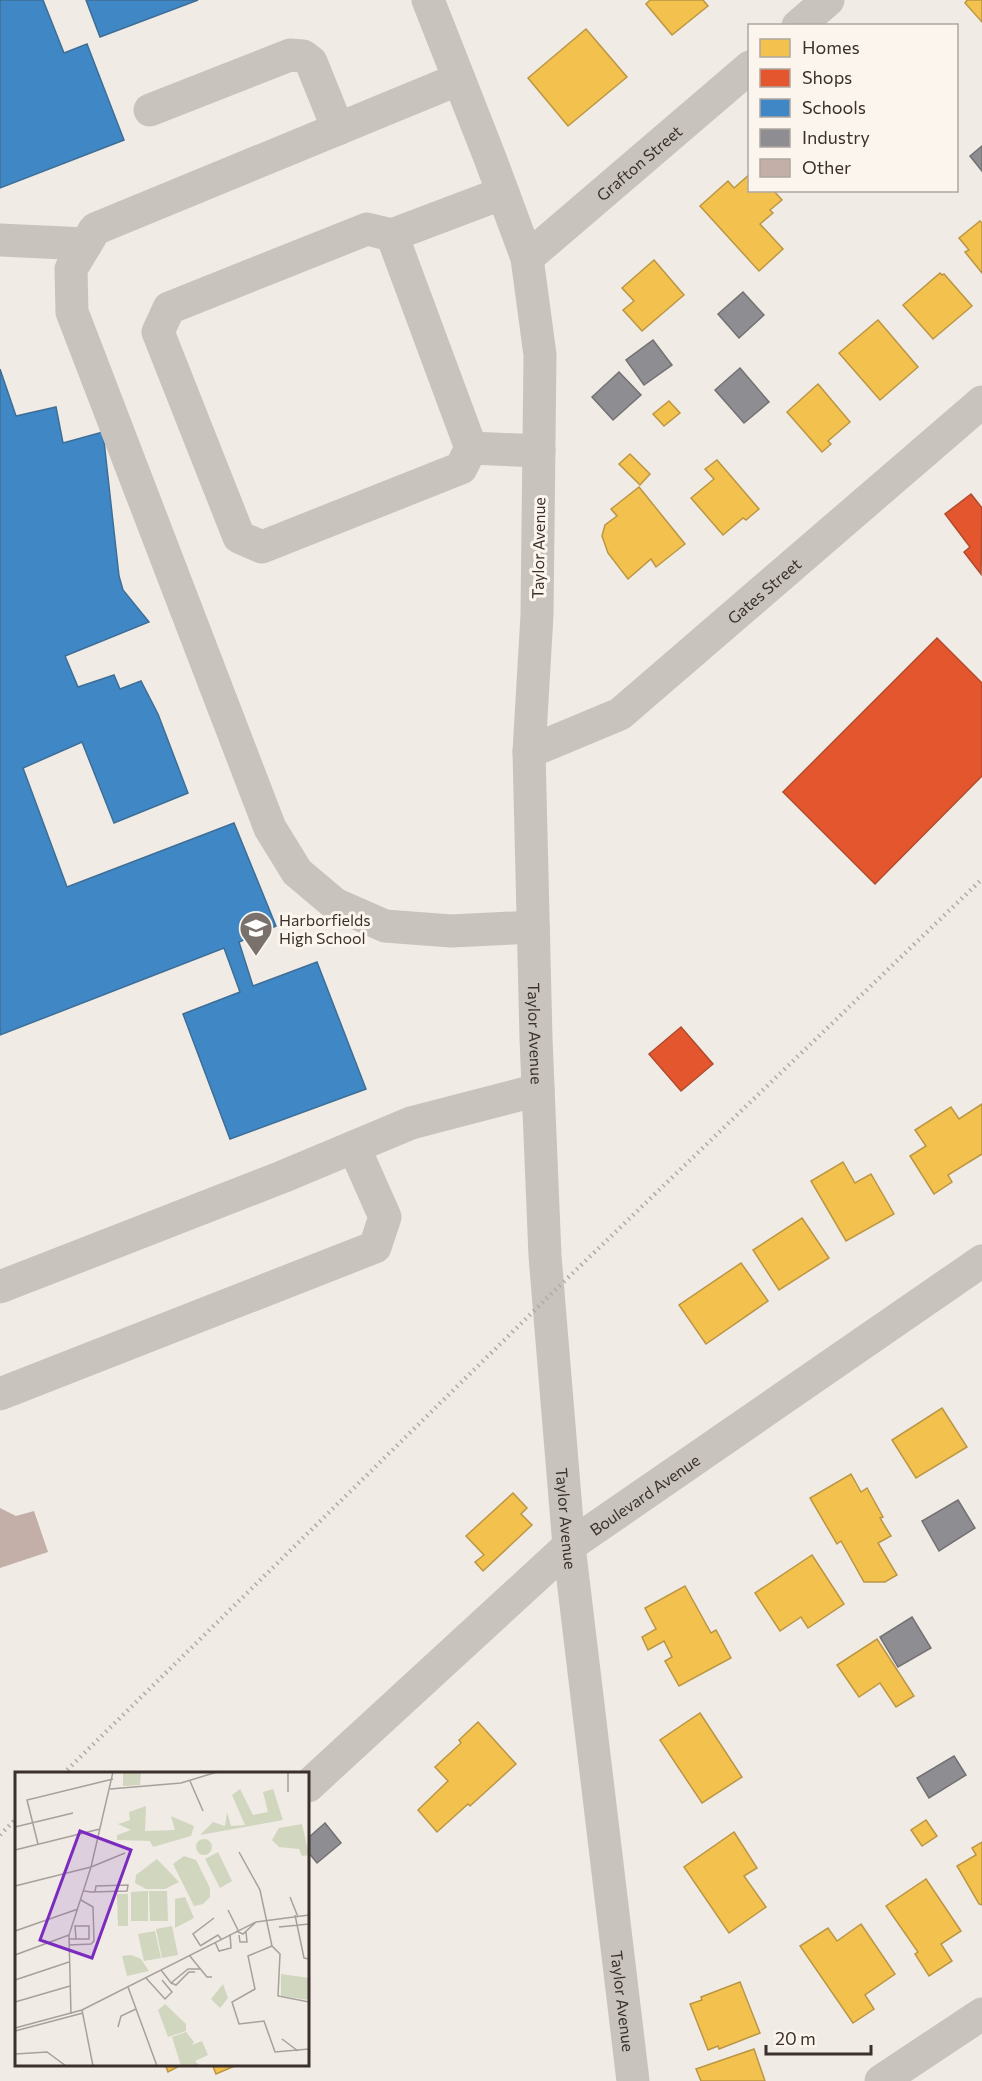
<svg xmlns="http://www.w3.org/2000/svg" width="982" height="2081" font-family="Commissioner,sans-serif">
<style>
.homes{fill:#f2c14e;stroke:#bb9644;stroke-width:1.5}
.shops{fill:#e4572e;stroke:#b14b2d;stroke-width:1.5}
.schools{fill:#3f88c5;stroke:#3e6e97;stroke-width:1.5}
.industry{fill:#8d8d92;stroke:#747173;stroke-width:1.5}
.building{fill:#c3afa7}
.lines{fill:none;stroke-linecap:round;stroke-linejoin:round}
.minor{stroke:#c9c3be;stroke-width:33}
.rail{stroke:#b1aca8;stroke-width:4.5;stroke-dasharray:1.5 4.5;stroke-linecap:butt}
.labels{text-anchor:middle;dominant-baseline:central;stroke-width:6;stroke-linejoin:round;paint-order:stroke}
.street-label{font-size:16px;fill:#3b302b;stroke:#fbf5ee}
.poi-label{font-size:16px;fill:#3b302b;stroke:#fbf5ee;text-anchor:start}
.inset-road{fill:none;stroke:#a8a09b;stroke-width:1.5}
.view{fill:#7b2cbf;fill-opacity:0.15;stroke:#7b2cbf;stroke-width:3}
.inset-edge{fill:none;stroke:#3b302b;stroke-width:3}
</style>
<rect width="100%" height="100%" fill="#f0ebe5"/>
<!-- homes -->
<g class="homes">
<path d="M650 0H703L708 6 672 35 646 4Z"/>
<path d="M967 0H982V22L965 3Z"/>
<path d="M586 29 627 77 568 126 528 78Z"/>
<path d="M750 174V190H773L782 200 770 210 773 213 760 224 783 249 759 271 700 206 728 181 734 188Z"/>
<path d="M980 221 982 223V273L965 252 969 250 959 238Z"/>
<path d="M654 260 684 295 642 331 623 310 634 301 622 288Z"/>
<path d="M940 273 942 275 944 274 972 306 933 339 903 305Z"/>
<path d="M878 320 918 367 880 400 839 353Z"/>
<path d="M818 384 850 422 828 441 831 444 822 452 787 412Z"/>
<path d="M669 401 680 413 664 426 653 414Z"/>
<path d="M630 454 650 474 640 485 619 464Z"/>
<path d="M717 460 759 509 746 520 743 518 723 535 691 498 714 479 705 469Z"/>
<path d="M639 487 685 544 656 567 651 559 628 579 608 553 602 536 605 525 617 516 611 509Z"/>
<path d="M982 1104V1154L948 1175 952 1182 934 1194 910 1156 926 1146 915 1130 951 1107 959 1119Z"/>
<path d="M843 1162 855 1183 871 1174 894 1214 846 1241 811 1181Z"/>
<path d="M802 1218 829 1258 779 1290 753 1250Z"/>
<path d="M741 1263 768 1301 706 1344 679 1305Z"/>
<path d="M942 1408 967 1447 916 1478 892 1440Z"/>
<path d="M851 1474 861 1492 867 1488 883 1517 880 1518 891 1536 878 1543 897 1575 885 1582H864L841 1541 837 1544 810 1498Z"/>
<path d="M513 1493 527 1508 521 1514 532 1525 483 1571 475 1562 484 1555 466 1536Z"/>
<path d="M812 1555 844 1604 808 1628 801 1617 780 1631 755 1593Z"/>
<path d="M685 1586 711 1633 716 1630 731 1658 679 1686 665 1661 672 1657 664 1641 648 1650 642 1637 656 1629 645 1608Z"/>
<path d="M877 1639 914 1696 896 1707 880 1683 859 1697 837 1665Z"/>
<path d="M700 1713 742 1777 702 1803 660 1740Z"/>
<path d="M478 1722 516 1764 470 1806 468 1804 437 1832 418 1810 448 1781 435 1767 461 1743 459 1740Z"/>
<path d="M926 1820 937 1836 922 1846 911 1830Z"/>
<path d="M734 1832 757 1868 744 1876 766 1907 729 1933 684 1867Z"/>
<path d="M982 1842V1905L979 1904 957 1866 976 1855 972 1848Z"/>
<path d="M926 1879 961 1931 941 1944 952 1961 929 1976 915 1954 918 1952 886 1906Z"/>
<path d="M861 1924 895 1974 865 1995 874 2009 853 2023 800 1946 828 1928 837 1941Z"/>
<path d="M740 1982 760 2033 719 2049 718 2046 708 2050 690 2004 702 2000 701 1997Z"/>
<path d="M754 2049 765 2081H701L696 2069Z"/>
<path d="M165 2064H183L168 2072Z"/>
<path d="M212 2064H237V2065L216 2074Z"/>
</g>
<!-- shops -->
<g class="shops">
<path d="M971 494 982 508 981 574 964 552 970 547 945 514Z"/>
<path d="M937 638 982 683V776L875 884 783 792Z"/>
<path d="M681 1027 713 1064 681 1091 649 1054Z"/>
</g>
<!-- schools -->
<g class="schools">
<path d="M0 0H43L64 53 87 44 124 140 0 188Z"/>
<path d="M86 0H198L100 37Z"/>
<path d="M0 369 16 416 56 407 63 443 103 432 119 576 123 590 149 622 65 656 78 687 114 675 120 689 141 681 158 714 188 793 114 823 82 742 23 768 67 887 234 823 276 926 239 942 253 986 317 962 366 1089 230 1139 183 1014 240 992 224 948 0 1035Z"/>
</g>
<!-- industry -->
<g class="industry">
<path d="M982 146V171L970 156Z"/>
<path d="M743 292 764 315 739 338 718 314Z"/>
<path d="M653 340 672 365 644 385 626 360Z"/>
<path d="M740 368 769 402 744 423 715 390Z"/>
<path d="M619 372 641 395 613 420 592 397Z"/>
<path d="M958 1500 975 1528 939 1551 922 1521Z"/>
<path d="M912 1617 931 1648 898 1667 880 1637Z"/>
<path d="M954 1756 966 1775 929 1798 917 1778Z"/>
<path d="M325 1823 341 1843 317 1863 308 1852V1838Z"/>
</g>
<!-- building -->
<path class="building" d="M0 1508 16 1516 34 1511 48 1552 0 1568Z"/>
<g class="lines">
<!-- minor -->
<g class="minor">
<path id="s1" d="M428 0 490 158 527 258 540 355 537 615 529 752 536 1038 545 1256 569 1546 633 2081"/>
<path d="M798 26 828 0"/>
<path d="M459 79 95 229 71 269 72 312 270 828 297 872 335 904 385 926 451 931 533 927"/>
<path d="M150 110 290 55 303 56 311 62 338 129"/>
<path d="M392 235 471 448 461 468 262 547 239 537 158 332 169 308 367 229 392 235 503 193"/>
<path d="M0 240 86 244"/>
<path id="s2" d="M527 258 750 67"/>
<path d="M471 448 539 451"/>
<path id="s3" d="M529 752 620 714 982 402"/>
<path d="M0 1287 282 1177 411 1123 538 1090"/>
<path d="M0 1394 375 1247 385 1217 354 1147"/>
<path id="s4" d="M308 1786 569 1546 982 1261"/>
<path d="M881 2081 982 2014"/>
</g>
<!-- rail -->
<g class="rail">
<path d="M63 1774 548 1297 982 879"/>
<path d="M0 1835 16 1819"/>
</g>
</g>
<!-- icons -->
<defs>
<g id="school-pin" transform="scale(1.725)"><path d="M0 17L-7.5 6A9.5 9.5 0 1 1 7.5 6Z" fill="#7a716c" stroke="#fbf5ee"/><path d="M0-5L7-2L0 1L-7-2ZM-4 1L0 2.5L4 1V4Q0 6-4 4Z" fill="#fff"/></g>
</defs>
<g fill-rule="evenodd">
<use href="#school-pin" x="256" y="928"/>
</g>
<g class="labels">
<!-- street labels -->
<g class="street-label">
<text stroke="none"><textPath href="#s2" startOffset="147">Grafton Street</textPath></text>
<text transform="translate(538 548) rotate(-89)">Taylor Avenue</text>
<text stroke="none"><textPath href="#s3" startOffset="288">Gates Street</textPath></text>
<text stroke="none"><textPath href="#s1" startOffset="1053">Taylor Avenue</textPath></text>
<text stroke="none"><textPath href="#s4" startOffset="446">Boulevard Avenue</textPath></text>
<text stroke="none"><textPath href="#s1" startOffset="1539">Taylor Avenue</textPath></text>
<text stroke="none"><textPath href="#s1" startOffset="2025">Taylor Avenue</textPath></text>
</g>
<!-- poi labels -->
<g class="poi-label">
<text x="279" y="919">Harborfields<tspan x="279" dy="18">High School</tspan></text>
</g>
</g>
<!-- overview -->
<g transform="translate(15 1772)">
<rect width="294" height="294" fill="#f0ebe5"/>
<path d="M108 0H126L125 13 108 14ZM225 17 238 43 253 40 248 20 258 17 268 48 185 63 198 50 210 54 212 40 216 54 230 53 217 23ZM131 34 130 59 160 58 156 44 179 54 176 64 138 75 135 69 102 68V63L116 58 103 52 115 48 114 40ZM287 52 294 83 287 84 284 77 264 75 257 68 264 56ZM181 75a8 8 0 1 1 16 0a8 8 0 1 1-16 0ZM203 80 217 109 205 116 190 87ZM169 84 181 88 195 116V125L188 132 179 134 158 92ZM142 87 164 110 150 117H131L120 111 121 103ZM133 119V149H116V120ZM134 119H152L153 149H135ZM102 122H113V154H103ZM170 125 179 146 160 156V127ZM157 154 163 183 147 186 141 157ZM140 159 146 186 129 189 123 162ZM116 183 126 187 134 199 112 204 107 184ZM266 202 294 206V228L266 224ZM208 212 213 226 205 236 196 227ZM150 232 171 252V259L153 265 143 238ZM171 260 179 270 177 273 187 269 193 283 180 289 185 294H166L157 265Z" fill="#d1d6bf"/>
<path class="inset-road" d="M273 0V20M175 9 188 39M95 17 166 11 202 0M0 55 58 41M23 72 12 28 98 7M0 78 85 57M224 80 245 118 257 174M0 114 76 95 110 81M69 119 76 120 112 119 113 113 81 114 80 120M275 125 283 145M213 138 223 158M280 143 289 186 294 187M264 155 294 152M0 159 63 137M221 159 228 162 241 150M224 163 225 170H232L231 160M54 167H74V154H60L61 167M200 170 204 179 216 176 215 162M54 173 76 172 79 169 78 135 66 128M185 173 178 162 199 146M185 174 203 163 206 167M0 183 54 163M174 183 192 205H197M146 198 156 211 173 197H185M131 206 150 227 157 220 147 208M0 208 54 190M156 211 161 213 174 200H180M113 215 142 294M0 230 55 214M294 230 263 224 265 182 257 174 233 184 240 217 217 230 224 252 249 249 260 280 294 277M67 238 78 294M56 242 54 163 76 95 98 0M103 255 106 244 121 237M0 256 67 238 241 150 294 143M0 259 68 241M267 267 283 279M0 282 32 280 51 294"/>
<path class="view" d="M65 59 116 78 77 186 25 168Z"/>
<rect width="294" height="294" class="inset-edge"/>
</g>
<!-- legend -->
<rect x="748" y="24" width="210" height="168" fill="#fbf5ee" stroke="#aea6a0" stroke-width="1.5"/>
<rect x="760" y="39" width="30" height="18" fill="#f2c14e" stroke="#aea6a0" stroke-width="1.5"/>
<text x="802" y="54" font-size="18" fill="#3b302b">Homes</text>
<rect x="760" y="69" width="30" height="18" fill="#e4572e" stroke="#aea6a0" stroke-width="1.5"/>
<text x="802" y="84" font-size="18" fill="#3b302b">Shops</text>
<rect x="760" y="99" width="30" height="18" fill="#3f88c5" stroke="#aea6a0" stroke-width="1.5"/>
<text x="802" y="114" font-size="18" fill="#3b302b">Schools</text>
<rect x="760" y="129" width="30" height="18" fill="#8d8d92" stroke="#aea6a0" stroke-width="1.5"/>
<text x="802" y="144" font-size="18" fill="#3b302b">Industry</text>
<rect x="760" y="159" width="30" height="18" fill="#c3afa7" stroke="#aea6a0" stroke-width="1.5"/>
<text x="802" y="174" font-size="18" fill="#3b302b">Other</text>
<!-- scale -->
<path d="M766 2045v9h105v-9" fill="none" stroke="#3b302b" stroke-width="3"/>
<text x="775" y="2045" font-size="18" fill="#3b302b" stroke="#fbf5ee" stroke-width="4.5" paint-order="stroke">20 m</text>
</svg>
